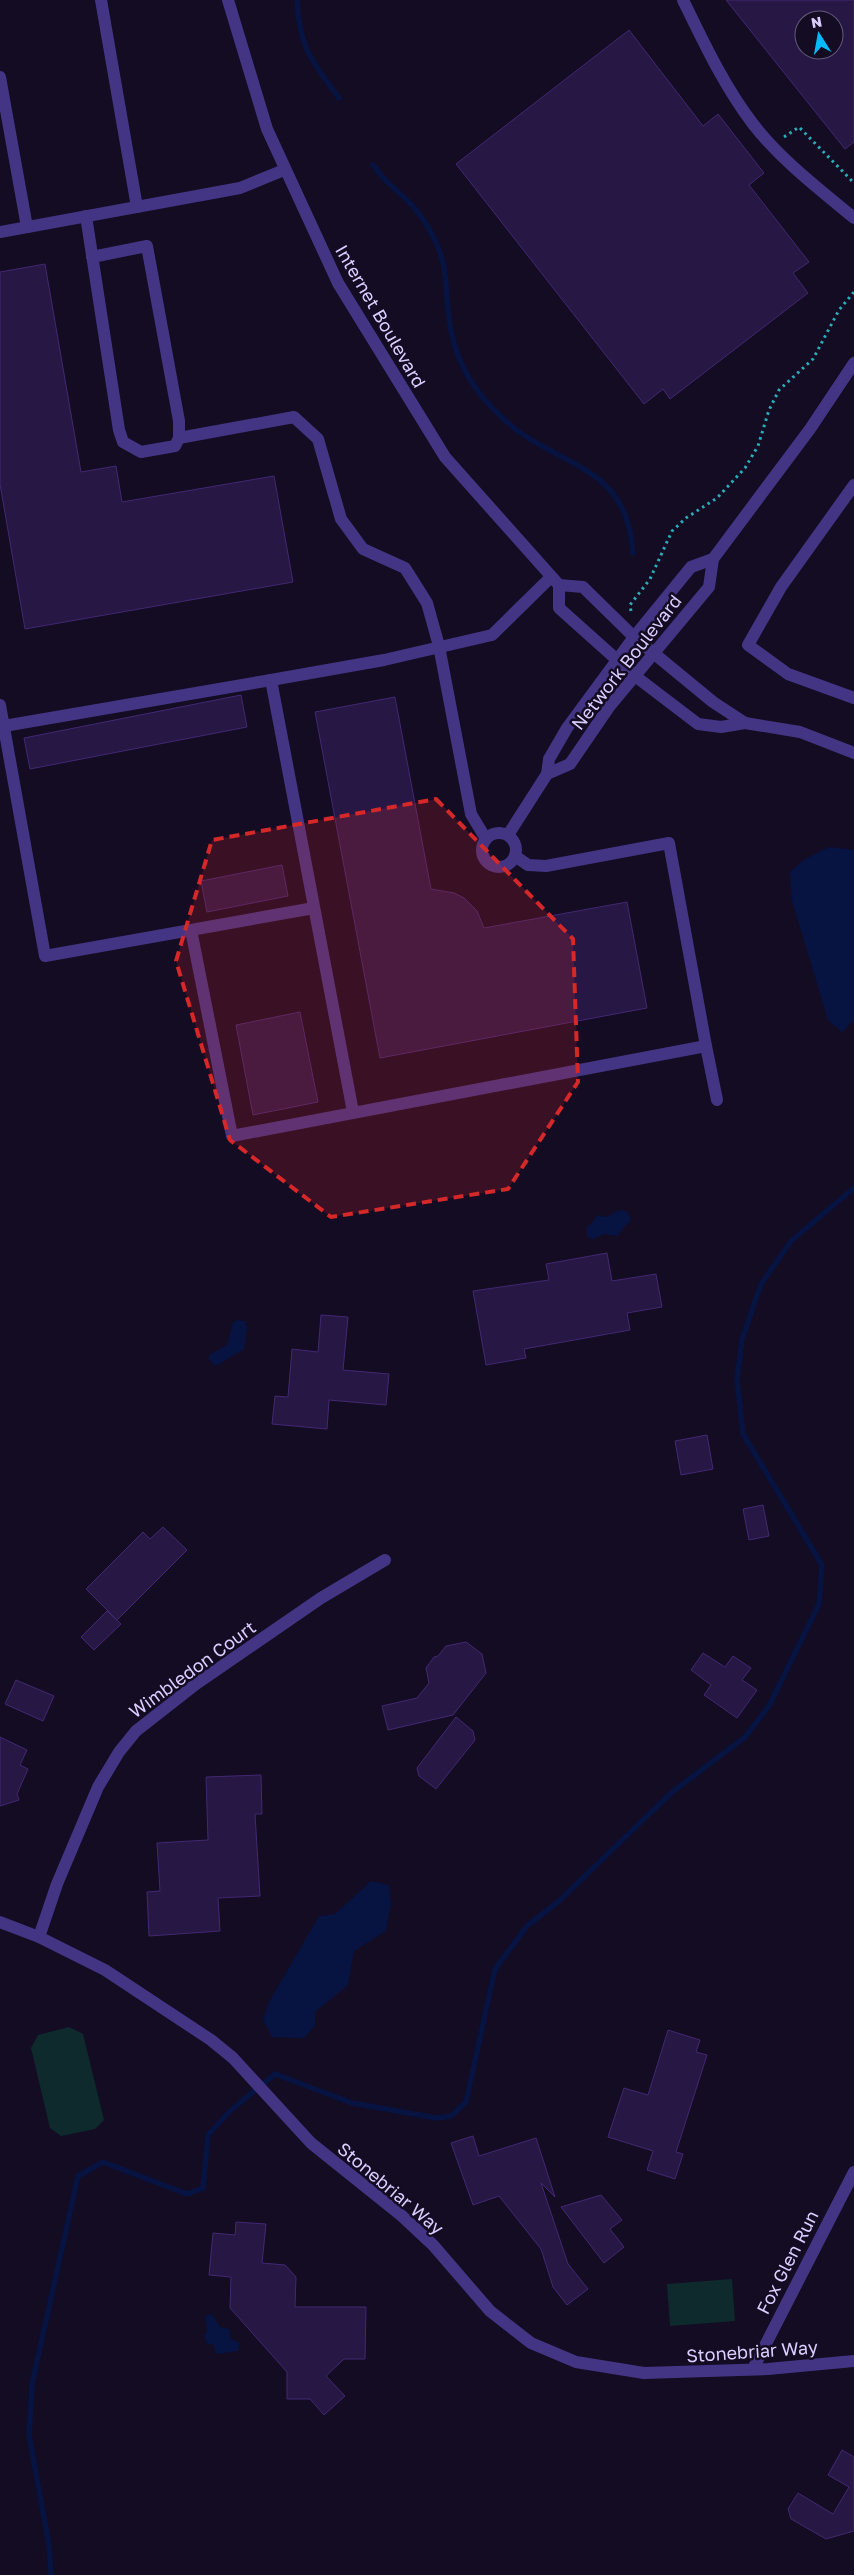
<svg xmlns="http://www.w3.org/2000/svg" width="854" height="2575" font-family="'Golos Text',sans-serif">
<style>
.green{fill:#0f2a2d}
.water{fill:#071341}
.lines{fill:none;stroke-linecap:round;stroke-linejoin:round}
.stream{stroke:#071341;stroke-width:5.5}
.building{fill:#271745;stroke:#422872;fill-rule:evenodd}
.path{stroke:#28adb9;stroke-width:3;stroke-dasharray:2.5 4;stroke-linecap:butt}
.service{stroke:#443584;stroke-width:12}
.minor{stroke:#443584;stroke-width:12}
.marked{fill:#d62828;fill-opacity:0.2;stroke:#d62828;stroke-width:4;stroke-dasharray:10 6;stroke-linejoin:round}
.labels{text-anchor:middle;dominant-baseline:central;stroke-width:5;stroke-linejoin:round;paint-order:stroke}
.street-label{font-size:18px;fill:#dbceff;stroke:#130c23}
</style>
<rect width="100%" height="100%" fill="#130c23"/>
<!-- green -->
<g class="green">
<path d="M69 2027 83 2034 104 2120 95 2129 61 2136 50 2128 31 2048 38 2035Z"/>
<path d="M732 2279 735 2321 670 2326 667 2284Z"/>
</g>
<!-- water -->
<g class="water">
<path d="M829 847 854 850V1020L842 1032 828 1020 792 901 790 872 805 859Z"/>
<path d="M620 1210 627 1211 631 1220 622 1229 618 1236 604 1234 594 1239 587 1237V1227C593 1224 593 1219 598 1215L606 1217Z"/>
<path d="M237 1320 245 1321 247 1328 244 1349 216 1366 209 1360V1355L227 1345 233 1323Z"/>
<path d="M371 1881 389 1885 391 1904 386 1931 354 1951 348 1985 315 2012V2026L304 2038 272 2037 263 2020 269 2002 319 1916 335 1914Z"/>
<path d="M212 2314 220 2327 229 2329 231 2339 240 2343 238 2351 216 2354 213 2344H207L204 2335 207 2332 205 2316Z"/>
</g>
<g class="lines">
<!-- stream -->
<g class="stream">
<path d="M297 0C299 48 312 61 339 98"/>
<path d="M373 165C382 179 393 187 405 198 421 213 436 237 442 259 446 272 446 286 447 300 450 339 459 370 485 400 496 412 508 425 522 434 577 470 628 474 633 553"/>
<path d="M51 2575 49 2545 29 2435 32 2384 78 2176 103 2162 187 2194 203 2188 208 2135 230 2111 275 2074 352 2103 437 2118 451 2116 466 2102 495 1969 527 1926 559 1901 671 1793 745 1737 769 1706 819 1604 822 1565 743 1434 737 1379 742 1339 761 1284 791 1241 854 1188"/>
</g>
</g>
<!-- building -->
<g class="building">
<path d="M726 0H854V142L845 149ZM804 20H834V50H804Z"/>
<path d="M629 30 703 126 718 114 764 173 749 185 809 262 793 273 808 293 670 399 663 389 644 404 456 164Z"/>
<path d="M45 264 81 472 116 466 122 502 274 476 293 582 25 629 0 484V272Z"/>
<path d="M241 695 247 727 30 769 24 738Z"/>
<path d="M395 697 431 889 454 893 464 898 477 911 484 928 627 902 647 1008 380 1058 315 712Z"/>
<path d="M282 865 288 896 207 912 201 881Z"/>
<path d="M300 1012 318 1102 253 1115 236 1025Z"/>
<path d="M607 1253 612 1281 656 1274 662 1307 627 1313 630 1330 524 1349 526 1358 486 1365 473 1291 549 1280 546 1264Z"/>
<path d="M321 1315 348 1317 343 1370 389 1374 386 1405 329 1400 327 1429 272 1424 275 1396 288 1397 292 1349 318 1352Z"/>
<path d="M707 1435 713 1469 681 1475 675 1441Z"/>
<path d="M763 1505 769 1536 749 1540 743 1509Z"/>
<path d="M163 1527 187 1550 117 1620 86 1589 143 1532 150 1539Z"/>
<path d="M107 1611 121 1624 94 1650 81 1637Z"/>
<path d="M466 1642 482 1654 486 1673 453 1715 388 1730 382 1706 417 1698 429 1683 426 1668 434 1657 438 1656 446 1646Z"/>
<path d="M703 1653 725 1667 733 1656 751 1668 742 1680 757 1690 737 1718 704 1695 711 1685 691 1670Z"/>
<path d="M16 1680 54 1696 43 1721 5 1704Z"/>
<path d="M456 1717 473 1731 475 1740 436 1789 419 1776 417 1768Z"/>
<path d="M0 1737 27 1750 20 1765 28 1769 17 1794 19 1800 0 1806Z"/>
<path d="M261 1775 262 1814H255L260 1896 218 1898 220 1931 149 1936 147 1892 160 1891 157 1843 208 1840 206 1777Z"/>
<path d="M668 2030 700 2040 696 2052 707 2055 676 2152 683 2154 675 2179 647 2170 653 2151 608 2137 624 2088 648 2095Z"/>
<path d="M473 2136 479 2156 536 2138 555 2197 541 2183 568 2264 588 2289 567 2305 553 2287 541 2249 499 2196 473 2205 451 2143Z"/>
<path d="M601 2195 622 2220 610 2229 624 2247 604 2263 561 2207Z"/>
<path d="M236 2222 266 2224 262 2263 285 2265 296 2277 295 2307H366L365 2359H344L326 2376 345 2396 324 2415 310 2399H287V2372L230 2308 231 2277 209 2275 213 2233 235 2235Z"/>
<path d="M842 2450 854 2457V2531L826 2539 791 2519 788 2509 798 2493 833 2514 849 2487 828 2475Z"/>
</g>
<g class="lines">
<!-- path -->
<g class="path">
<path d="M784 137 799 127 854 183"/>
<path d="M631 611 630 605 650 579 672 531 686 518 717 498 745 468 758 446 769 410 779 390 813 359 839 310 854 292"/>
</g>
<!-- service -->
<g class="service">
<path d="M101 0 137 207"/>
<path d="M683 0C704 43 724 86 753 124 781 160 819 189 854 218"/>
<path d="M0 77 27 227"/>
<path d="M86 216 119 430 123 442 141 452 175 446 179 438V421L147 246 92 257"/>
<path d="M0 232 240 188 284 170"/>
<path d="M179 438 294 417 318 439 341 519 363 549 405 568 427 603 439 646 471 814 486 839"/>
<path d="M854 485 781 587 748 645 788 674 854 698"/>
<path d="M0 705 45 956 314 908"/>
<path d="M4 726 271 680"/>
<path d="M191 930 232 1136 706 1046 669 843 546 866 528 865 515 856"/>
<path d="M706 1046 717 1100"/>
<path d="M353 1112 271 680 384 660 492 635 551 577"/>
</g>
<!-- minor -->
<g class="minor">
<path d="M228 0 267 129 338 283 445 457 559 585V608L635 676 698 724 721 727 745 723 800 732 854 753"/>
<path d="M559 585 583 587 634 637 713 702 745 723"/>
<path d="M547 774 570 764 609 707 709 587 713 559 810 429 854 363"/>
<circle cx="499" cy="850" r="17"/>
<path d="M508 835 547 774 549 759 567 728 634 637 691 567 713 559"/>
<path d="M0 1922 39 1937 105 1970 211 2040 233 2058 311 2143 402 2216 433 2245 490 2311 531 2343 576 2362 644 2373 768 2369 854 2361"/>
<path d="M39 1937 57 1884 98 1787 119 1752 136 1731 196 1684 321 1598 385 1560"/>
<path d="M753 2369 854 2172"/>
</g>
</g>
<!-- marked area -->
<path class="marked" d="M436 799 573 939 578 1082 508 1189 331 1217 230 1140 176 961 212 840Z"/>
<g class="labels">
<!-- street labels -->
<g class="street-label">
<text transform="translate(381 316) rotate(60)">Internet Boulevard</text>
<text transform="translate(626 662) rotate(-52)">Network Boulevard</text>
<text transform="translate(192 1669) rotate(-36)">Wimbledon Court</text>
<text transform="translate(391 2188) rotate(40)">Stonebriar Way</text>
<text transform="translate(787 2262) rotate(-63)">Fox Glen Run</text>
<text transform="translate(752 2351) rotate(-4)">Stonebriar Way</text>
</g>
</g>
<!-- north arrow -->
<g transform="translate(819 35) rotate(349)"><circle r="24" fill="#130c23" stroke="#635a7b"/>
<path d="M0-4L9 19L0 12L-9 19Z" fill="#00bbf9"/>
<text y="-8" font-size="14" font-weight="bold" text-anchor="middle" fill="#dbceff">N</text>
</g>
</svg>
